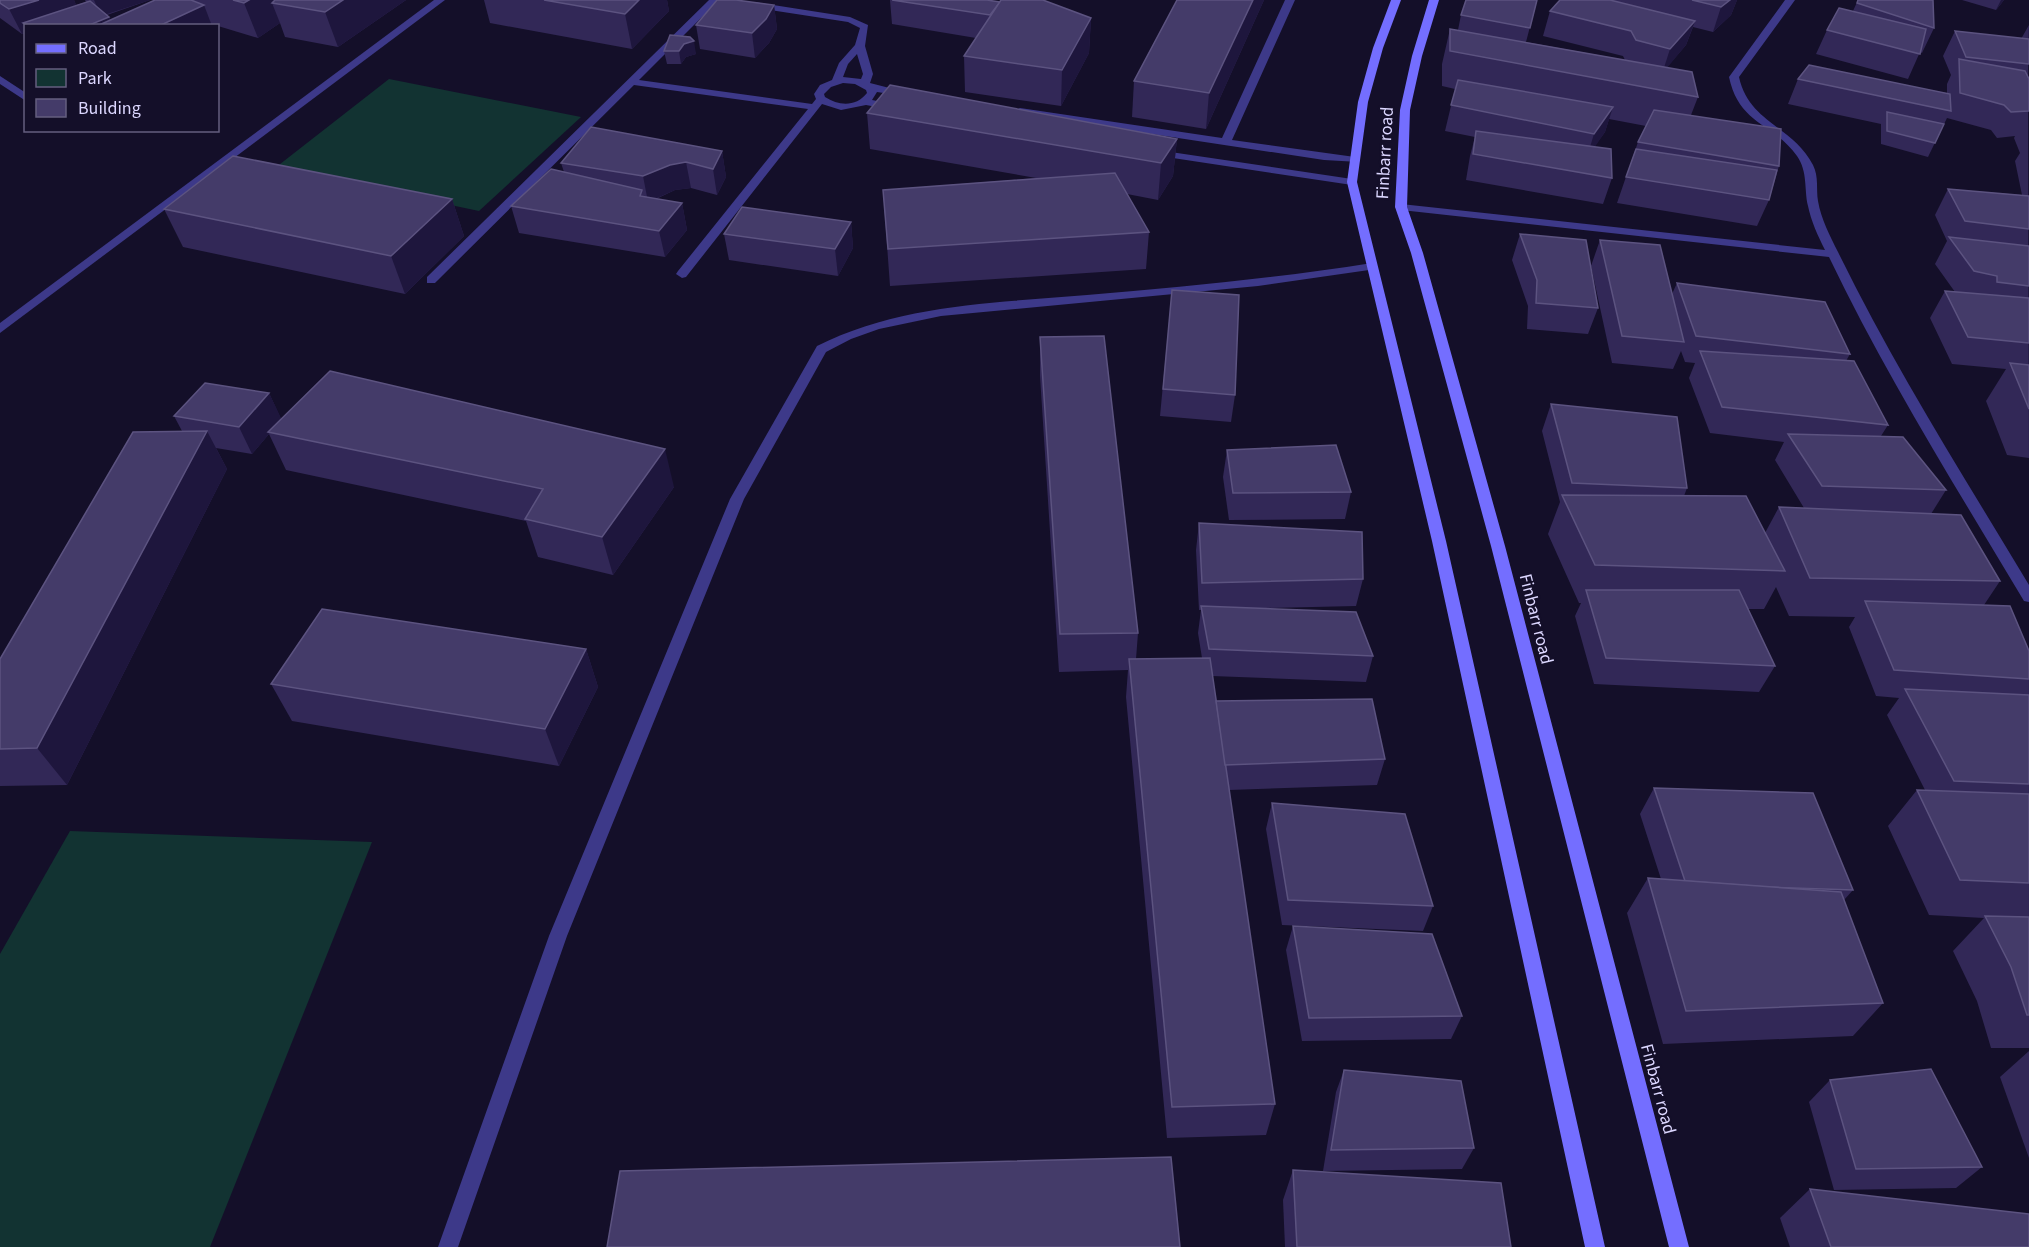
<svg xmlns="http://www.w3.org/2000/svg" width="2029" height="1247" font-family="'Source Sans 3',sans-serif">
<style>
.green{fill:#123332}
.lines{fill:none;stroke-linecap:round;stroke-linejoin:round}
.service{fill:#3d3989;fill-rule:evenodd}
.minor{fill:#3d3989;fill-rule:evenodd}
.secondary{fill:#746eff;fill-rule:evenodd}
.wall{fill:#322857}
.shaded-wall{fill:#1e163d}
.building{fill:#443b69;stroke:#5c5380;stroke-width:1.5}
.labels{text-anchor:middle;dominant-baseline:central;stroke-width:4.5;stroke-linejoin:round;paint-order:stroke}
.street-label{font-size:18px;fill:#dcd7ff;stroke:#140f29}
</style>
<rect width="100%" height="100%" fill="#140f29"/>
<!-- green -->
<g class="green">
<path d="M389 79 581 117 479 211 275 168Z"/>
<path d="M70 831 372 842 210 1247H0V954Z"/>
</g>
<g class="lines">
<!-- service -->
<g class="service">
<path d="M434 0H445L0 333V323Z"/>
<path d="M709 0H719L639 80 812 104 816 99 814 94 820 85 832 80 839 63 855 45 860 28 848 22 751 7 749 5 754 2 850 17 868 25 865 46 873 74 870 83 909 93 904 96 877 92 872 100 897 105V109L893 110 866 105 841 110 822 104 686 277 682 278 676 274 678 271 808 109 634 85 435 283H427V277ZM857 54 863 74 861 79 843 77 848 64ZM843 83 855 84 866 90 867 93C856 107 839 106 825 97L824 94 831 87Z"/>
<path d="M1285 0H1295L1232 140 1355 157 1360 160 1359 162 1324 160 1020 114 1015 111 1020 108 1222 138Z"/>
<path d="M1157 150 1352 179 1357 182 1352 185 1153 155V151Z"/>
<path d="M1372 263 1376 265V269L1258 286 941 316 879 329 851 339 826 352 744 499 567 936 458 1247H438L549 936 730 499 817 346C900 304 996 303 1087 295 1182 287 1277 278 1372 263Z"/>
</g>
<!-- minor -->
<g class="minor">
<path d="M1785 0H1795L1739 77C1749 123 1793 126 1813 165 1819 177 1816 189 1818 201 1821 219 1830 236 1838 252 1894 367 1963 475 2029 585V602L2024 601C1956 487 1886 376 1829 257L1401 210 1395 207 1401 204 1825 250C1818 236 1811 221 1808 206 1804 189 1808 172 1797 156 1774 123 1739 125 1729 77Z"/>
<path d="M0 76 26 93V101L0 84Z"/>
</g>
<!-- secondary -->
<g class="secondary">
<path d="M1391 0H1401L1383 48 1368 102 1357 182 1446 541 1605 1247H1585L1432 541 1347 182 1358 102 1373 48Z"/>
<path d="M1429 0H1439L1422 56 1410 110 1407 207 1423 253 1505 546 1689 1247H1669L1491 546 1411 253 1395 207 1400 110 1412 56Z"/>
</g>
</g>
<!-- wall -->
<g class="wall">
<path d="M0 0H74L76 5 86 2 85 0H150L107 15 111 20 155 0H406L338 47 285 37 280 23 258 38 218 26 212 25 26 26V33L22 34 0 18Z"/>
<path d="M484 0H667L669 11 632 49 490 23Z"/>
<path d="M890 0 1091 18 1089 53 1061 106 965 92 964 56 976 38 892 24Z"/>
<path d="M1177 0H1264L1206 129 1132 117 1134 81Z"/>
<path d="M1537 0 1526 42 1625 60 1623 56 1543 36 1550 11 1560 0H1737L1731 15 1713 32 1693 27 1686 45 1667 67 1698 97 1691 115 1779 166 1769 200 1757 226 1617 203 1638 142 1646 126 1609 119 1605 132 1594 147 1612 178 1603 204 1466 180 1470 156 1475 137 1445 131 1455 89 1442 86V64L1450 29 1458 30 1461 15Z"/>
<path d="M1858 0 1934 28 1922 53 1920 52 1908 79 1816 54 1827 30 1853 11Z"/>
<path d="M1962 0H2004L1996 10Z"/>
<path d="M774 5 777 29 769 43 755 58 700 49 696 25Z"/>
<path d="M2029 25 2028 78 2029 458 2007 455 1986 401 2006 369 1952 364 1930 318 1945 291 1955 292 1935 264 1947 241 1935 215 1948 189 2022 195 2015 161 2020 153 2014 138 2015 136 1997 138 1991 130 1947 118 1928 157 1881 144V124L1788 104 1798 79 1947 93V84L1951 75 1943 56 1955 31 2021 39Z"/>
<path d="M690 37 696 54 686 57 681 64H667L664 51Z"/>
<path d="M867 113 1177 139 1173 176 1158 200 1127 194 1149 232 1146 269 890 286 883 190 1036 178 870 149Z"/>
<path d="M722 151 726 177 717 195 691 188 675 190 656 199 682 203 687 230 665 257 519 233 511 206 564 172 561 163Z"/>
<path d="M452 199 464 236 405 294 183 247 164 209Z"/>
<path d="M851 222 853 248 838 276 729 260 724 234Z"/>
<path d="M1520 234 1598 308 1588 334 1527 329 1528 306 1512 260Z"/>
<path d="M1600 240 1672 294 1677 283 1850 354 1846 361 1888 425 1881 436 1946 490 1931 514 2000 581 1984 605 2029 651V1048H1991L1977 1001 1953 951 1984 918 1929 915 1888 826 1917 790H1925L1887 715 1899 698 1876 696 1849 627 1855 617 1789 616 1776 587 1764 609H1748L1775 666 1759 692 1594 684 1575 616 1581 603H1579L1548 534 1560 502 1542 431 1551 404 1687 488 1684 496 1765 533 1779 507 1804 508 1775 460 1784 442 1710 433 1689 378 1695 363 1685 362 1681 351 1673 369 1612 363 1591 266Z"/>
<path d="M1172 290 1235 395 1231 422 1160 416Z"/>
<path d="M1040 337 1138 633 1136 659 1202 658 1198 633 1201 610H1199L1196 550 1199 523 1363 579 1356 606 1266 608 1373 656 1366 682 1212 676 1216 701 1385 759 1377 785 1229 790 1275 1104 1266 1135 1167 1138 1126 697 1128 670 1059 672 1040 376Z"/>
<path d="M269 393 281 419 674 487 613 575 538 557 526 521 286 470 269 434 252 454 216 448 227 469 67 785 0 786V659L182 431 174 416Z"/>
<path d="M1227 450 1351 492 1345 519 1229 520 1223 477Z"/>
<path d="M586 649 598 687 559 766 292 721 271 684Z"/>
<path d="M1654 788 1853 890 1844 900 1883 1003 1853 1036 1663 1044 1627 913 1648 878 1661 879 1640 814Z"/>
<path d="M1272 803 1433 906 1423 931 1282 925 1266 829Z"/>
<path d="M1293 926 1462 1016 1451 1039 1302 1041 1286 950Z"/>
<path d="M2029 1051V1158L2000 1077Z"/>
<path d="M1344 1070 1474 1148 1462 1169 1323 1171 1336 1092Z"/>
<path d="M1830 1080 1982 1167 1956 1188 1834 1190 1809 1102Z"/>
<path d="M1293 1170 1511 1247H1285L1283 1200Z"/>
<path d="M1810 1189 2029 1247H1790L1780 1218Z"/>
</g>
<!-- shaded-wall -->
<g class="shaded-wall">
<path d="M39 0H74L81 15 23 23 26 27V33L22 34 9 9Z"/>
<path d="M94 0H150L101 16Z"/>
<path d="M249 0H314L272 3 280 23 258 38 244 3Z"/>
<path d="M343 0H406L338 47 325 12Z"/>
<path d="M639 0H667L669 11 632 49 625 14Z"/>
<path d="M1253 0H1264L1206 129 1209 93Z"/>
<path d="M1730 0H1737L1731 15 1713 32 1721 7Z"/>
<path d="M2001 0H2004L1996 10Z"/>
<path d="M204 5 212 26H159Z"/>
<path d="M774 5 777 29 769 43 755 58 752 33Z"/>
<path d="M109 17 114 26H87Z"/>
<path d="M1091 18 1089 53 1061 106 1062 70Z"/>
<path d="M1695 21 1686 45 1662 74 1670 49Z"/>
<path d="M694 41 696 54 686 57 681 64 679 51 684 44Z"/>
<path d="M1613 107 1605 132 1586 160 1594 134Z"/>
<path d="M1177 139 1173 176 1158 200 1161 163Z"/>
<path d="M722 151 726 177 717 195 713 169Z"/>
<path d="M686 162 691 188 675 190 648 202 643 176 670 165Z"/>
<path d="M452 199 464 236 405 294 391 256Z"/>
<path d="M682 203 687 230 665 257 659 231Z"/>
<path d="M851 222 853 248 838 276 835 249Z"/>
<path d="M269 393 282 420 268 432 269 434 252 454 239 427Z"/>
<path d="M207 431 227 469 67 785 37 748Z"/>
<path d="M665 449 674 487 613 575 602 537Z"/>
<path d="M586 649 598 687 559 766 545 729Z"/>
</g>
<!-- building -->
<g class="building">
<path d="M0 0H39L9 9 0 3Z"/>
<path d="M155 0H191L204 5 159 26H97Z"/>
<path d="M233 0H249L244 3Z"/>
<path d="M275 0H343L325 12 272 3Z"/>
<path d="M544 0H639L625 14Z"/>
<path d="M717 0H736L774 5 766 19 752 33 696 25Z"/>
<path d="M892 0H987L1000 2 990 15Z"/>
<path d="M1001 0H1043L1091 18 1062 70 964 56Z"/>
<path d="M1177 0H1253L1209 93 1134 81Z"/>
<path d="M1466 0H1537L1530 28 1461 15Z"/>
<path d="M1560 0H1610L1695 21 1670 49 1636 40 1631 31 1550 11Z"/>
<path d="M1692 0H1730L1721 7Z"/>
<path d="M1858 0H1933L1934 28 1857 3Z"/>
<path d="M90 1 109 17 87 26H28L23 23Z"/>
<path d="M1839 8 1926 29 1920 54 1827 30Z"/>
<path d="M1450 29 1692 72 1698 97 1450 51Z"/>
<path d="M1955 31 2029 39V64L1966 57Z"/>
<path d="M670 35 690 37 694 41 684 44 679 51H664Z"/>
<path d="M1959 59 2025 71 2029 79V111L2011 112 2004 105 1960 93Z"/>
<path d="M1809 65 1950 94 1951 111 1798 79Z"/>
<path d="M1458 80 1613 107 1594 134 1451 105Z"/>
<path d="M890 85 1177 139 1161 163 867 113Z"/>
<path d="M1654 110 1781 129 1779 166 1638 142Z"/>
<path d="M1887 112 1944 124 1935 143 1887 131Z"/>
<path d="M591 127 722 151 713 169 686 162 670 165 643 176 561 163Z"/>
<path d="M1476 131 1611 149 1612 178 1473 154Z"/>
<path d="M1636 149 1777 170 1769 200 1626 177Z"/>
<path d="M233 156 452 199 391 256 164 209Z"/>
<path d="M551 169 642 190 640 196 682 203 659 231 511 206Z"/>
<path d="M1115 173 1149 232 888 249 883 190Z"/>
<path d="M1948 189 2029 196V229L1965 221Z"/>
<path d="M742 207 851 222 835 249 724 234Z"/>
<path d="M1520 234 1586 240 1598 308 1536 303 1537 280Z"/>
<path d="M1949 237 2029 246V286L1997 282V276L1974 271Z"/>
<path d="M1600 240 1660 245 1684 342 1622 336Z"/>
<path d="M1677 283 1825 302 1850 354 1696 336Z"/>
<path d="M1172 290 1239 295 1235 395 1163 389Z"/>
<path d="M1945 291 2029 298V343L1968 337Z"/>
<path d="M1104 336 1138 633 1060 634 1040 337Z"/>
<path d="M1700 351 1854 361 1888 425 1722 407Z"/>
<path d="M2010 363 2029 365V409Z"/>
<path d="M330 371 665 449 602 537 525 519 543 489 268 432Z"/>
<path d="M205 383 269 393 239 427 174 416Z"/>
<path d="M1551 404 1677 417 1687 488 1572 483Z"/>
<path d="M207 431 37 748 0 749V659L133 432Z"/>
<path d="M1788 434 1903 437 1946 490 1822 486Z"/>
<path d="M1336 445 1351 492 1233 493 1227 450Z"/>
<path d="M1562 495 1746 496 1785 571 1595 565Z"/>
<path d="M1779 507 1961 515 2000 581 1810 578Z"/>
<path d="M1199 523 1362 532 1363 579 1202 583Z"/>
<path d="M1586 590H1739L1775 666 1606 658Z"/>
<path d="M1865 601 2010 606 2029 651V679L1894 670Z"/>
<path d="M1201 606 1356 612 1373 656 1209 649Z"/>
<path d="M322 609 586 649 545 729 271 684Z"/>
<path d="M1210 658 1275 1104 1172 1107 1129 659Z"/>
<path d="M1905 689 2029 695V784L1954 781Z"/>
<path d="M1372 699 1385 759 1225 765 1216 701Z"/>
<path d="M1654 788 1813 793 1853 890 1767 887 1685 881Z"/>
<path d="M1917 790 2029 794V883L1960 880Z"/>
<path d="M1272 803 1405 814 1433 906 1288 900Z"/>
<path d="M1648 878 1841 892 1883 1003 1686 1011Z"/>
<path d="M1985 916 2029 917V1015H2027L2011 967Z"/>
<path d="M1293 926 1432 934 1462 1016 1309 1018Z"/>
<path d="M1931 1069 1982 1167 1856 1169 1830 1080Z"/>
<path d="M1344 1070 1461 1081 1474 1148 1331 1150Z"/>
<path d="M1171 1157 1180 1247H607L620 1171Z"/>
<path d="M1293 1170 1501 1183 1511 1247H1297Z"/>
<path d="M1810 1189 2029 1214V1247H1831Z"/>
</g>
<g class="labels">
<!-- street labels -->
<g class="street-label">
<text transform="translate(1385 153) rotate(-87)">Finbarr road</text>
<text transform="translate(1536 619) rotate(76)">Finbarr road</text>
<text transform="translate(1658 1089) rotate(75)">Finbarr road</text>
</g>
</g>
<!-- legend -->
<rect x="24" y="24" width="195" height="108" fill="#140f29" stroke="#645f7f" stroke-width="1.5"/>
<rect x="36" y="44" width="30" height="9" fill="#746eff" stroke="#645f7f" stroke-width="1.5"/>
<text x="78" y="54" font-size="18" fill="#dcd7ff">Road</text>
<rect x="36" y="69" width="30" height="18" fill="#123332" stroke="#645f7f" stroke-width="1.5"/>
<text x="78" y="84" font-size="18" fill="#dcd7ff">Park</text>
<rect x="36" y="99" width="30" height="18" fill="#443b69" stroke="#645f7f" stroke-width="1.5"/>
<text x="78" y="114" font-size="18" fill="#dcd7ff">Building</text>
</svg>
